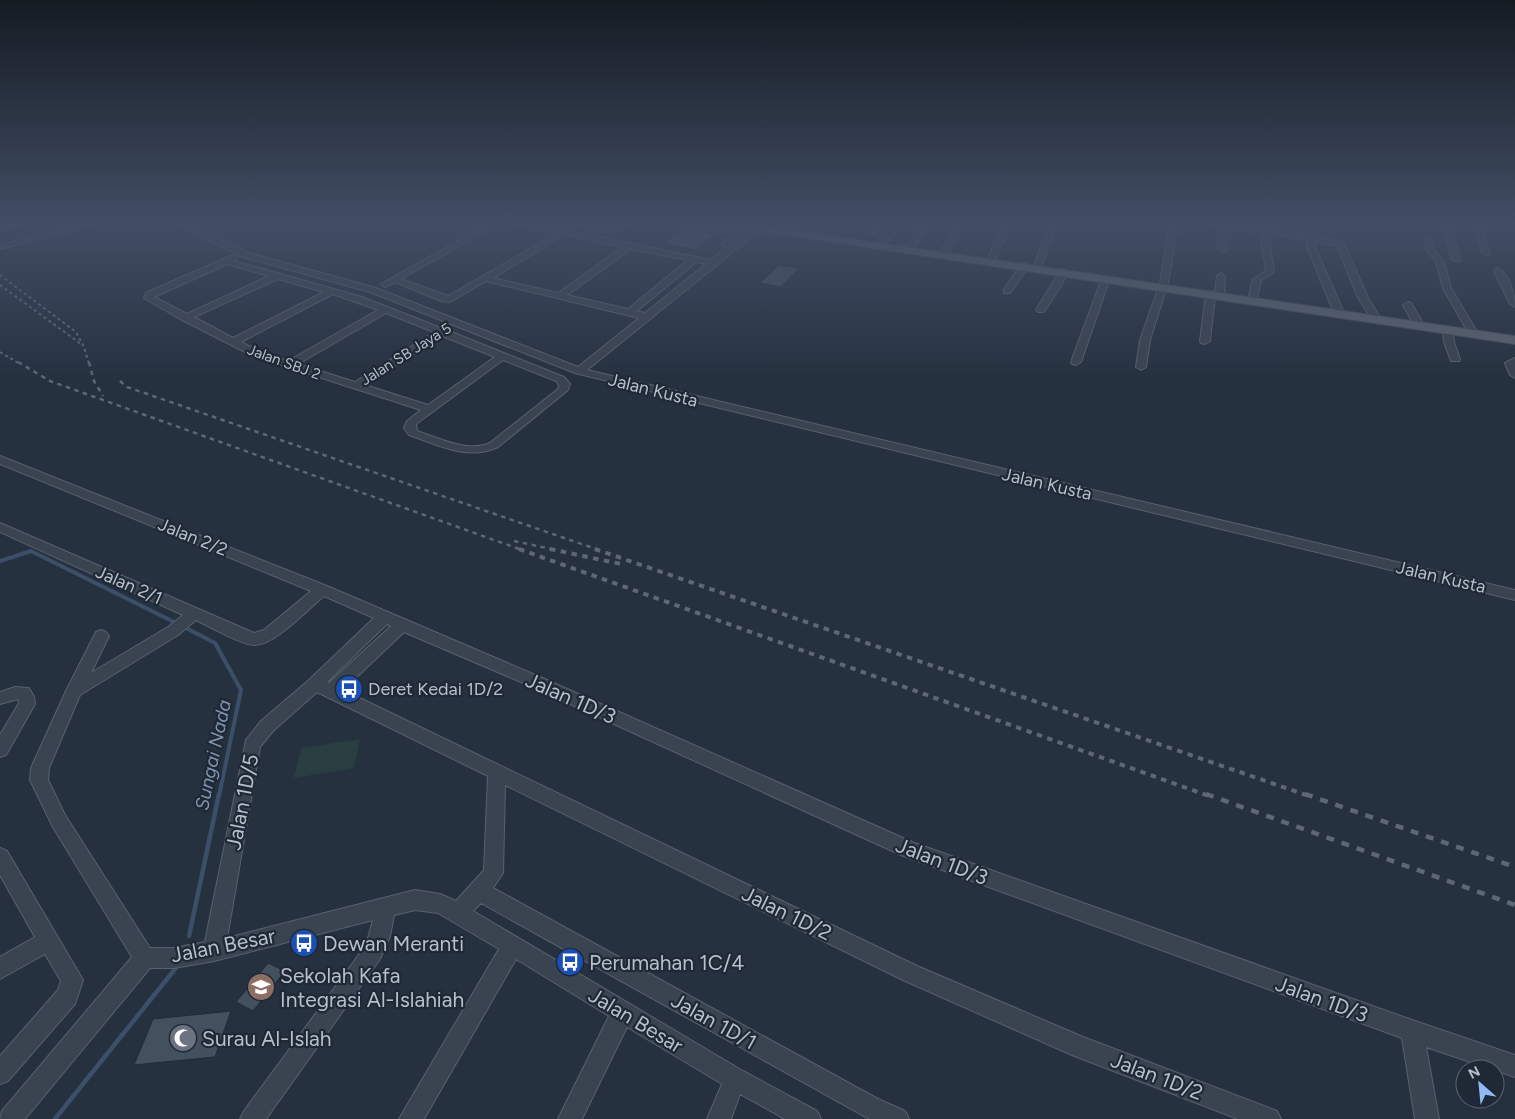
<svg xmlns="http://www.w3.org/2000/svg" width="1515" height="1119" font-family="Figtree,sans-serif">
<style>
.green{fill:#283e41}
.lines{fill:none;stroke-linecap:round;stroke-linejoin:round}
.stream-far1{stroke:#3c4f68;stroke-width:4}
.stream{stroke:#3c4f68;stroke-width:4.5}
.building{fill:#43505e;stroke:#212a37}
.minor-casing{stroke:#58616d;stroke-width:2}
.major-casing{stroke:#444c59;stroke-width:2}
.minor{fill:#3a4350;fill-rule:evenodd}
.major{fill:#59626f;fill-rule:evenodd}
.rail-far3{stroke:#5d6776;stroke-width:2;stroke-dasharray:3 3;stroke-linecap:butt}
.rail-far2{stroke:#5d6776;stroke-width:2.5;stroke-dasharray:4.5 4.5;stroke-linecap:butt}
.rail-far1{stroke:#5d6776;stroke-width:4;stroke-dasharray:5.5 5.5;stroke-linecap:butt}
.rail{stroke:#5d6776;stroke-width:4.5;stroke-dasharray:8 8;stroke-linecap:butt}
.labels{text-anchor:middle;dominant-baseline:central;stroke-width:4.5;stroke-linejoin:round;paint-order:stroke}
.far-street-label{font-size:15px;fill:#b7bfca;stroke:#1f2835}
.street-label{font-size:18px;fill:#b7bfca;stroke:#1f2835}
.poi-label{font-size:18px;fill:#b7bfca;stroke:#1f2835;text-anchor:start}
.water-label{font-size:19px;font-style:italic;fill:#7f95b1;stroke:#1f2835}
.near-street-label{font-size:21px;fill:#b7bfca;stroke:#1f2835}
.near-poi-label{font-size:21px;fill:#b7bfca;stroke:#1f2835;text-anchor:start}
</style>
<rect width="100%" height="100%" fill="#263140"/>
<!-- green -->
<path class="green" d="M360 739 354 768 294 778 301 748Z"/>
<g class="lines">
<!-- stream-far1 -->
<g class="stream-far1">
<path d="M0 561 31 551 176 623"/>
<path d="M184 627 215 643 241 690 219 796"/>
</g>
<!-- stream -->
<g class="stream">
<path d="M189 936 219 794"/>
<path d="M55 1119 179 964"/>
</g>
</g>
<!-- building -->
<g class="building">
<path d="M683 228 716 234 696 250 663 243Z"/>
<path d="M779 265 799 268 781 287 760 283Z"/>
<path d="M268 963 285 971 253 1011 236 1002Z"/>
<path d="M231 1011 215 1057 134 1065 153 1019Z"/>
</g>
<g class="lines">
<!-- minor casing -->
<g class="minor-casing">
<g id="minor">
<path d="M20 222H32L0 231V227Z"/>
<path d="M90 222H101L0 249V245Z"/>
<path d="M173 222H182L246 252 376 288 578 367 639 318 486 281 450 302 441 301 395 282 385 287 381 284 492 222H501L401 279 448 296 556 234 510 224 506 222H519L564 230 711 260 727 247 721 245 732 234 684 224 683 222H696L738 230 741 235 734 242C754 225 764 222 791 222L790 224 760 230 587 370 1515 590V600L575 373 370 292 240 256ZM564 235 623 247 558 293 493 278ZM631 249 688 260 628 309 567 295ZM696 262 706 264 645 313 637 311Z"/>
<path d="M558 222H572L612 229 623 222H632L613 234Z"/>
<path d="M877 222H885L879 232 890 238 884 247H881L877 245 881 239 870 233Z"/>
<path d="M923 222H931L912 251H906L905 249Z"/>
<path d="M956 222H964L948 255 941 257 940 255Z"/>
<path d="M1003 222H1011L995 261 988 263 987 261Z"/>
<path d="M1050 222H1058L1041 268 1034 270 1033 268Z"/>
<path d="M1170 222H1178L1168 283 1150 340 1146 367 1141 370 1136 367 1140 340 1160 283Z"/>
<path d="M1204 222H1224L1334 240 1344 243 1368 298 1381 319 1376 322 1373 321 1358 298 1337 246 1315 241V247L1344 313 1339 316 1334 313 1307 247V240L1268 234 1274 272 1261 280 1256 302H1250L1248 300 1253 279 1266 271 1260 233 1229 228 1230 235 1225 240 1228 250 1224 252 1220 250 1217 240 1222 235 1220 226Z"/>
<path d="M1441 222H1449L1460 260 1459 262 1452 260Z"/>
<path d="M1472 222H1480L1490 253 1489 255 1482 253Z"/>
<path d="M1425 237H1431L1434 249 1444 262 1451 288 1478 334 1476 336H1470L1443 288 1436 262 1426 249Z"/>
<path d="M233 255 237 258 234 261 362 297 441 328 449 327 451 329 449 331 564 377 570 384 568 390 498 447C468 461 438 445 409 435L404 428 407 421 421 410 253 356 182 320 144 298 146 293 150 291ZM227 264 269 276 187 314 154 297ZM278 279 324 292 233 338 194 317ZM333 294 378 310 288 361 261 352 241 342ZM386 313 434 332 355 382 298 364ZM442 336 495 357 428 405 365 385ZM503 360 556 381 559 385 558 389 490 443C466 453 440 438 417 431L416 424Z"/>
<path d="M1025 263 1029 266 1010 293H1004V289L1022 264Z"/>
<path d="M1498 268C1509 274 1515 295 1515 307L1510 304 1494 271Z"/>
<path d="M1064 269 1068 272C1061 287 1053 298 1044 312H1038L1036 310 1061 270Z"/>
<path d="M1221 273 1225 276 1224 295 1219 298 1215 296 1210 341 1205 344 1201 343 1200 341 1206 294 1211 291 1215 293 1217 276Z"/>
<path d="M1106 275 1110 278 1081 362 1076 365 1072 364 1071 362 1102 278Z"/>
<path d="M1408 302 1411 303 1424 325 1422 327H1416L1414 325 1403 305Z"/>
<path d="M1448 327 1453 330 1454 342 1460 359 1459 361H1451L1444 342 1443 330Z"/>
<path d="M1515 358V378L1510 375 1505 363Z"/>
<path d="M0 456 327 586 547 680 912 842 1412 1020 1515 1055V1077L1426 1047 1439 1119H1415L1402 1038 901 855 535 688 404 632 343 690 917 966 1083 1037 1277 1111 1281 1119H1238L1072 1055 903 980 505 785 503 873 493 888 878 1099 905 1111 909 1119H870L862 1115 481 903 473 911 743 1071 817 1111 821 1119H785L740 1094 731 1119H707L722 1084 627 1027 582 1119H558L609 1016 516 959 424 1119H399L499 949 438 913 415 910 394 915 390 936 380 959 266 1119H240L244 1111 366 945 373 920 214 961 174 968H150L25 1119H0L2 1111 132 957 53 827 30 780 31 768 66 691 96 632 101 630 106 632 109 636 91 673 168 627 183 615 0 532V523L254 633 264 630 311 591 0 464ZM324 596 374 618 309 680 261 721 246 740 205 942 174 948H150L65 815 48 780 49 768 80 695 178 635 196 620C210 627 240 644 254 645 274 646 308 609 324 596ZM387 624 391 626 329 683 327 682ZM317 692 488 776 484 870 456 901 440 894 415 890 227 938 260 747 273 731Z"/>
<path d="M15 687 29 688 34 697 35 704 6 755 0 757V735L19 703 18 699 0 704V692Z"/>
<path d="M0 848 7 851 83 980 75 1004 8 1081 0 1084V1056L58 990 61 981 45 954 0 979V957L35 937 0 875Z"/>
</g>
</g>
<!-- major casing -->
<g class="major-casing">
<path id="major" d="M713 222H735L1515 336V344L718 225Z"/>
</g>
<!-- minor -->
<use href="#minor" class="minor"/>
<!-- major -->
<use href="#major" class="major"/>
<!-- rail-far3 -->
<g class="rail-far3">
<path d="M0 275 76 332 84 347 89 364"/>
<path d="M0 285 81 344"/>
<path d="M0 352 20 364"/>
</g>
<!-- rail-far2 -->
<g class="rail-far2">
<path d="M18 362 50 381 522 550"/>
<path d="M89 362 94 381 103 396"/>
<path d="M120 381 127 387 599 550"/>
<path d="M514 541 556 550"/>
</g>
<!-- rail-far1 -->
<g class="rail-far1">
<path d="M519 549 1209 796"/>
<path d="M550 549 621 564"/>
<path d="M595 549 1309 796"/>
</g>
<!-- rail -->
<g class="rail">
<path d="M1206 794 1515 905"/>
<path d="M1305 794 1515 867"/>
</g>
</g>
<!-- sky -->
<linearGradient id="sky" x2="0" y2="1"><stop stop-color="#151b23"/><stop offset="0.59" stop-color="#414e64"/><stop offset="1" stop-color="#414e64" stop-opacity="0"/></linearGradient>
<rect width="1515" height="378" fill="url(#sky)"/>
<!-- icons -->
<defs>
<g id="bus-disc" transform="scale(1.4375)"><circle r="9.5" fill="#1a4fb4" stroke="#1f2835"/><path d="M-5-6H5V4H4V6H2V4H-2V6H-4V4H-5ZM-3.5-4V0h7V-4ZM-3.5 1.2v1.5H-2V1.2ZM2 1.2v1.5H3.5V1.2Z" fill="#fff"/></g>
<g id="school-disc" transform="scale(1.4375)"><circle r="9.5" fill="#8d6e63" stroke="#1f2835"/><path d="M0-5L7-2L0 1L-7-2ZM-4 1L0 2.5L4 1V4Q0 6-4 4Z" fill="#fff"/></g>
<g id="mosque-disc" transform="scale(1.4375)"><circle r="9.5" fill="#6b7280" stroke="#1f2835"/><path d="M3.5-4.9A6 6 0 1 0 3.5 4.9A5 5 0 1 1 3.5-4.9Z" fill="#fff"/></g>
</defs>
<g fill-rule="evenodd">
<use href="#bus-disc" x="349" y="689"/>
<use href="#bus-disc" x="304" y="943"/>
<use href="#bus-disc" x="570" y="962"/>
<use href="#school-disc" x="261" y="987"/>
<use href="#mosque-disc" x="183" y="1038"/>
</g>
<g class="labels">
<!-- far-street labels -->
<g class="far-street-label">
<text transform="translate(406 354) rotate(-32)">Jalan SB Jaya 5</text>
<text transform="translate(284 362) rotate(20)">Jalan SBJ 2</text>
</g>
<!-- street labels -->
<g class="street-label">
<text transform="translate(653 390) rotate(14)">Jalan Kusta</text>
<text transform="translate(1047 484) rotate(13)">Jalan Kusta</text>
<text transform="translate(193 537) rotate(22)">Jalan 2/2</text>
<text transform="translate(1441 577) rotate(13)">Jalan Kusta</text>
<text transform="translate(129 585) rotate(24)">Jalan 2/1</text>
</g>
<!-- poi labels -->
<g class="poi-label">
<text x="368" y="689">Deret Kedai 1D/2</text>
</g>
<!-- water labels -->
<g class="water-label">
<text transform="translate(213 755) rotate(-78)">Sungai Nada</text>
</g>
<!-- near-street labels -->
<g class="near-street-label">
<text transform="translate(571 698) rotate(24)">Jalan 1D/3</text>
<text transform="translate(242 802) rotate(-79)">Jalan 1D/5</text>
<text transform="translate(942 861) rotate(21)">Jalan 1D/3</text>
<text transform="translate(787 913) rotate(26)">Jalan 1D/2</text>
<text transform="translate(223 945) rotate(-11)">Jalan Besar</text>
<text transform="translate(1322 999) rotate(20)">Jalan 1D/3</text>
<text transform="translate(636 1020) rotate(31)">Jalan Besar</text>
<text transform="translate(714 1021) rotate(29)">Jalan 1D/1</text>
<text transform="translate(1157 1076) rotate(21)">Jalan 1D/2</text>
</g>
<!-- near-poi labels -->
<g class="near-poi-label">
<text x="323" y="943">Dewan Meranti</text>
<text x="589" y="962">Perumahan 1C/4</text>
<text x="280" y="975">Sekolah Kafa<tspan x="280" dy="24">Integrasi Al-Islahiah</tspan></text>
<text x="202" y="1038">Surau Al-Islah</text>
</g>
</g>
<!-- north arrow -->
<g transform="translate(1480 1084) rotate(333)"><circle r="24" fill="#1f2835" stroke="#5c6471"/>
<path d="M0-4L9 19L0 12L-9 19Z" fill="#91b9f5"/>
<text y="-8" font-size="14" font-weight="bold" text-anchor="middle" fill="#b7bfca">N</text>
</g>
</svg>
